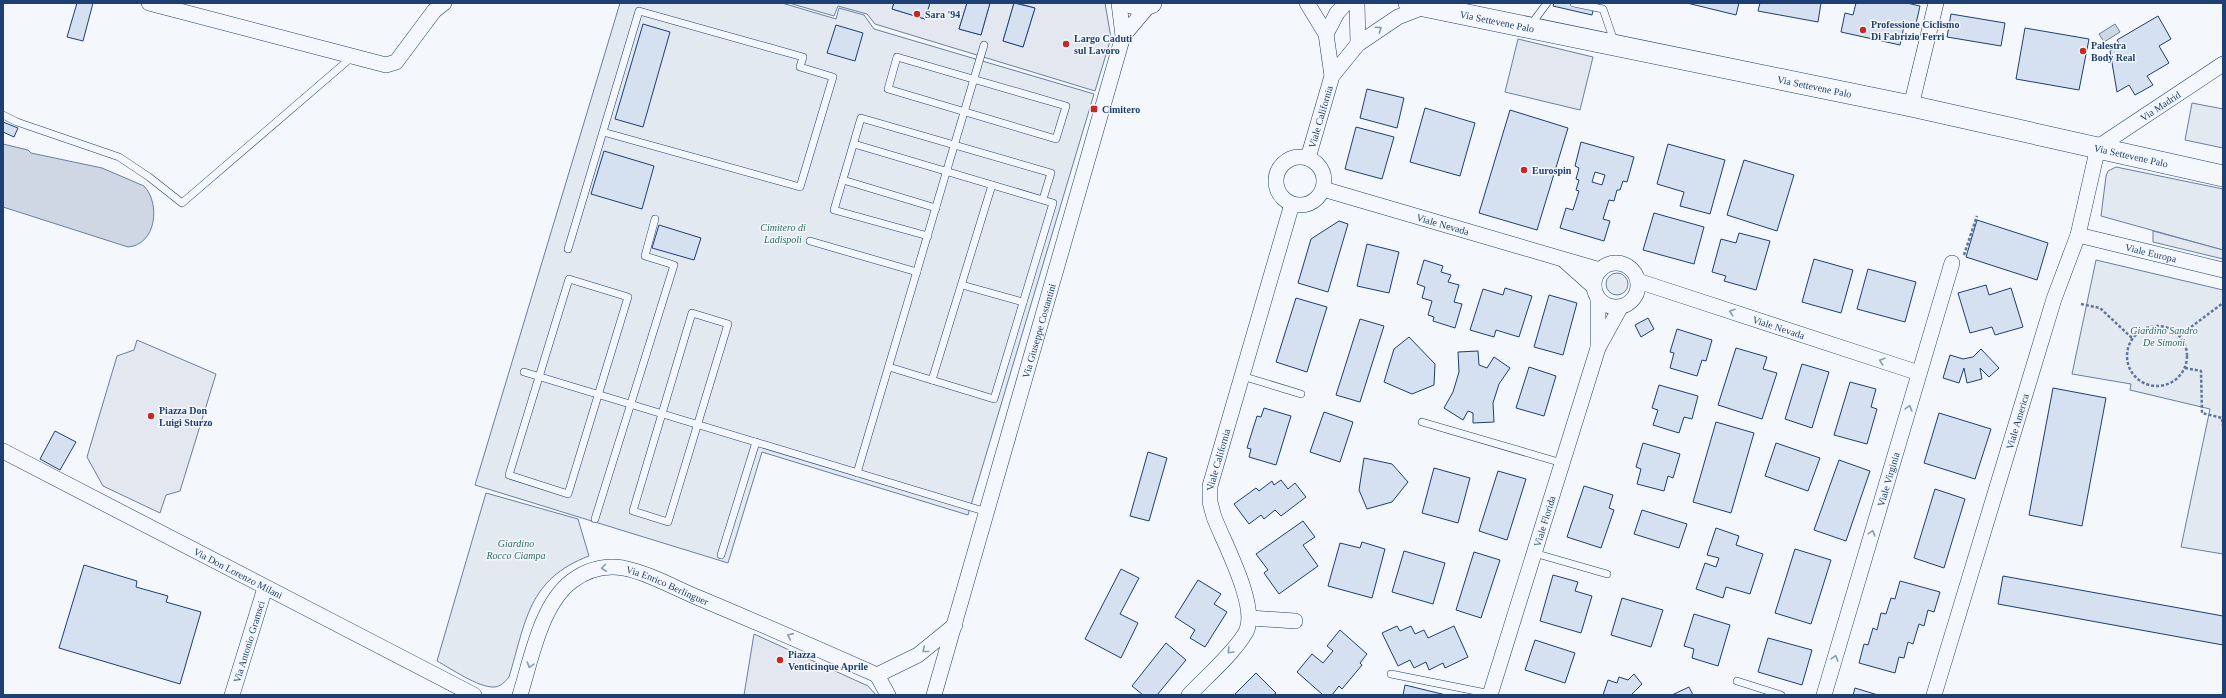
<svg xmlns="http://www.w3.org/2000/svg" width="2226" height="698" font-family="'Times New Roman',serif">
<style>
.green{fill:#e3e9f0;stroke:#687fa3}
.parking{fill:#e3e8f0;stroke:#687fa3}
.water{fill:#cfd7e4;stroke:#687fa3}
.building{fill:#d5e0f0;stroke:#1d3f73;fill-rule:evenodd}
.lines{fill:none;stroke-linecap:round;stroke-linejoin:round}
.lane-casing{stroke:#1d3f73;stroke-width:8}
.street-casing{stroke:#1d3f73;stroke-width:16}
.secondary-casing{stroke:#1d3f73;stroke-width:22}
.path{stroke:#5e769c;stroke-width:2.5;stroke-dasharray:3 2;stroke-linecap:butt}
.lane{stroke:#f4f7fb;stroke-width:7}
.street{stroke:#f4f7fb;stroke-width:15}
.secondary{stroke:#f4f7fb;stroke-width:21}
.oneway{stroke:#889bb7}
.poi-dot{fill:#c62828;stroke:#f4f7fb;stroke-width:1.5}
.labels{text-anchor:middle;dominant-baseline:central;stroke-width:3;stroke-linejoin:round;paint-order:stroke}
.poi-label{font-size:10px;font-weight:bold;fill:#1d3f73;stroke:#f4f7fb;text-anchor:start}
.street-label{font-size:10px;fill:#1d3f73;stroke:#f4f7fb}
.park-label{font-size:10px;font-style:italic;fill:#2c6c60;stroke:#f4f7fb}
</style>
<rect width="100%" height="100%" fill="#f4f7fb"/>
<!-- green -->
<g class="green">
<path d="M620 3H782L836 19 839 8 864 15 874 29 1094 94 968 515 762 452 728 563 475 485Z"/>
<path d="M2192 103 2223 109V148L2185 140Z"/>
<path d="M2116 167 2223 189V250L2101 216 2106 176 2108 171Z"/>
<path d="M2096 260 2223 290V554L2181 547 2210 409 2130 390 2131 384 2072 374Z"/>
<circle cx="1617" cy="284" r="11"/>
<path d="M486 493 578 519 589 556C528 579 526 621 509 677 505 682 500 687 494 687 479 688 450 668 437 661Z"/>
</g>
<!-- parking -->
<g class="parking">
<path d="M789 3H894L892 9 925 19 930 3H967L959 29 981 35 990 3H1014L1003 41 1023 47 1035 8 1018 3H1105L1111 38 1095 91 875 24 867 14 838 6 834 16Z"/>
<path d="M1518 39 1593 57 1580 110 1505 92Z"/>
<path d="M2153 231 2223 250V259L2153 242Z"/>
<path d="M137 340 216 374 180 491 166 495 160 513 103 486 87 457 117 356 134 350Z"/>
<path d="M754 634 868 686 876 695H744Z"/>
</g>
<!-- water -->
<g class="water">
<path d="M2115 24 2120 32 2104 42 2099 34Z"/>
<path d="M3 144 28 150 31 153 102 168 144 186C161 204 156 245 128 247L3 207Z"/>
</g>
<!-- building -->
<g class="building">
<path d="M77 3H93L83 41 67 37Z"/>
<path d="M894 3H930L925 19 892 9Z"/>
<path d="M967 3H990L981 35 959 29Z"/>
<path d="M1014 3 1035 8 1023 47 1003 41Z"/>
<path d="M1554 3H1595L1592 15 1553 6Z"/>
<path d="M1687 3H1739L1736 15Z"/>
<path d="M1760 3H1821L1818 22 1758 11Z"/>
<path d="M1856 3H1907L1920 6 1915 28 1904 26 1900 45 1841 32 1845 13 1853 15Z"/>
<path d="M1951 14 2005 23 2001 46 1947 37Z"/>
<path d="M2158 16 2171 39 2159 46 2169 63 2147 76 2153 85 2135 95 2129 85 2117 92 2110 51 2120 45 2117 40Z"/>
<path d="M643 24 670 32 643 127 615 119Z"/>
<path d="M836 25 863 33 855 61 827 53Z"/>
<path d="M2025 28 2089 39 2079 90 2016 79Z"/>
<path d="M1367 89 1404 98 1397 128 1360 118Z"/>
<path d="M1425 108 1475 123 1460 176 1410 162Z"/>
<path d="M1510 110 1568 128 1537 230 1479 213Z"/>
<path d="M3 122 18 128 14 137 3 132Z"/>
<path d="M1356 127 1394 137 1382 179 1345 169Z"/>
<path d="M1581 142 1634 157 1627 182 1623 181 1620 190H1617L1614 201 1609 200 1603 219 1610 221 1604 241 1560 228 1566 208 1573 210 1579 191 1576 190 1579 180 1576 179 1579 168 1575 166ZM1595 172 1605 175 1602 185 1592 182Z"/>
<path d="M1668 144 1725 160 1710 214 1680 206 1684 192 1657 184Z"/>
<path d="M604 151 654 166 642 209 591 194Z"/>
<path d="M1744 160 1794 175 1777 231 1727 215Z"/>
<path d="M1654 213 1704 227 1694 264 1643 250Z"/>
<path d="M1977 220 2048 243 2037 280 1966 257Z"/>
<path d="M1339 221 1348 224 1328 292 1298 283 1311 239Z"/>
<path d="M659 225 701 238 694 260 652 248Z"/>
<path d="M1739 233 1770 241 1756 290 1724 281 1726 276 1712 272 1721 239 1736 243Z"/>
<path d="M1367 244 1399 252 1389 293 1357 286Z"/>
<path d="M1814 259 1853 270 1841 313 1802 302Z"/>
<path d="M1424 260 1443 266 1441 272 1451 275 1448 282 1459 285 1454 302 1462 304 1455 328 1433 321 1434 317 1428 315 1432 301 1422 298 1425 287 1417 284Z"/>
<path d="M1868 269 1916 282 1905 322 1857 309Z"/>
<path d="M1986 285 1989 295 2011 288 2023 327 1995 335 1992 327 1970 333 1958 293Z"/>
<path d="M1505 288 1532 296 1519 337 1496 330 1494 337 1470 330 1483 289 1503 295Z"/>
<path d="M1549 295 1577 303 1563 355 1534 347Z"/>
<path d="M1296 298 1327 307 1307 372 1276 362Z"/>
<path d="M1648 318 1654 329 1641 337 1635 325Z"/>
<path d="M1360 319 1384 326 1360 402 1336 395Z"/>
<path d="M1677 329 1712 340 1706 361 1702 360 1697 376 1670 368 1674 353 1670 352Z"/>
<path d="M1409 337 1435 364 1434 385 1412 394 1384 382 1394 349Z"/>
<path d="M1736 348 1767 357 1763 369 1777 373 1762 419 1718 405Z"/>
<path d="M1981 349 1999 368 1989 377 1980 368 1982 379 1967 383 1964 368 1959 383 1943 378 1950 355 1963 359 1973 357Z"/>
<path d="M1478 351 1479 365 1487 368 1494 357 1510 368 1499 384 1493 403 1494 422 1473 423V413L1468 411 1463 420 1444 408 1453 392 1459 372 1458 352Z"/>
<path d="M1802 364 1829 372 1812 428 1785 419Z"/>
<path d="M1529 367 1556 376 1544 416 1516 408Z"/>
<path d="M1850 382 1876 389 1871 407 1877 409 1867 444 1834 435Z"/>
<path d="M1659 385 1698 396 1692 419 1684 417 1679 433 1653 425 1658 410 1652 408Z"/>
<path d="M2053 388 2106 398 2082 526 2029 515Z"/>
<path d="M1264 408 1291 416 1276 465 1249 457 1251 449 1247 448 1257 416 1261 417Z"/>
<path d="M1324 412 1353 422 1340 462 1310 452Z"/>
<path d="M1939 413 1991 429 1975 479 1924 463Z"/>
<path d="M1716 422 1754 433 1731 513 1693 502Z"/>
<path d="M55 431 76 442 60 470 40 459Z"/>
<path d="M1643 443 1680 454 1673 478 1668 476 1664 491 1637 484 1641 469 1636 467Z"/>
<path d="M1776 443 1820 458 1808 491 1765 476Z"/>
<path d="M1148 452 1167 458 1149 521 1130 516Z"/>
<path d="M1364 458 1392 464 1408 482 1392 502 1367 509 1359 490Z"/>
<path d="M1839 460 1870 471 1846 541 1814 530Z"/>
<path d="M1434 468 1470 478 1458 523 1422 513Z"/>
<path d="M1498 471 1526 479 1507 540 1479 531Z"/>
<path d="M1281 480 1288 489 1295 483 1306 497 1281 516 1275 510 1264 519 1261 515 1249 524 1234 504 1256 488 1259 491 1272 481 1274 485Z"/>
<path d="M1584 486 1613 495 1609 508 1614 510 1601 548 1567 537Z"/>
<path d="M1935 489 1965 499 1944 568 1914 558Z"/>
<path d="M1642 510 1687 524 1679 548 1634 534Z"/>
<path d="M1303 521 1315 537 1303 545 1318 566 1279 594 1264 573 1268 570 1256 554Z"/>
<path d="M1716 528 1739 536 1736 545 1763 554 1750 594 1726 587 1723 598 1696 589 1705 563 1716 567 1719 558 1707 555Z"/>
<path d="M1362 542 1385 549 1372 598 1328 586 1340 543 1360 548Z"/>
<path d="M1795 549 1831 560 1811 624 1775 613Z"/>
<path d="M1404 551 1445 563 1433 604 1392 592Z"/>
<path d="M1474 552 1500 560 1481 618 1456 610Z"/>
<path d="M84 565 137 581 136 587 168 596 166 602 201 612 180 684 59 648Z"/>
<path d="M1121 569 1139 578 1120 614 1138 623 1121 658 1085 639Z"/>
<path d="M1553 575 1578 582 1575 591 1592 596 1581 633 1540 621Z"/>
<path d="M2003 576 2223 616V645L1998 604Z"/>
<path d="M1198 580 1221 594 1214 604 1227 612 1205 647 1190 638 1195 630 1175 617Z"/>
<path d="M1900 581 1940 592 1934 612 1928 610 1924 626 1919 624 1913 644 1908 642 1904 658 1899 657 1895 673 1859 663 1864 644 1868 645 1873 628 1877 630 1881 613 1886 614 1891 598 1895 599Z"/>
<path d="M1622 598 1663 610 1651 647 1611 635Z"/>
<path d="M1694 614 1730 625 1718 666 1692 658 1694 649 1684 646Z"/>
<path d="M1397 626 1400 631 1411 626 1415 634 1424 630 1428 638 1454 626 1468 657 1445 668 1443 663 1429 670 1426 662 1414 668 1410 660 1398 666 1382 633Z"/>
<path d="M1340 630 1367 654 1360 663 1362 665 1342 689 1339 686 1332 695H1323L1297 672 1312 654 1323 663 1333 651 1327 646Z"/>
<path d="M1768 638 1812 650 1802 685 1758 672Z"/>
<path d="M1535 640 1575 653 1565 683 1525 670Z"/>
<path d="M1166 643 1186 660 1157 695H1143L1132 686Z"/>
<path d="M1256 673 1276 693 1273 695H1234Z"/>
<path d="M1634 674 1642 684 1631 695H1603L1608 680 1617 683 1619 677 1628 680Z"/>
<path d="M1405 685 1446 695H1403Z"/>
<path d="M1689 687 1693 695H1672Z"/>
<path d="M1855 688 1878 695H1853Z"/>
</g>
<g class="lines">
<!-- lane casing -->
<g class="lane-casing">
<g id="lane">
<path d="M1574 3 1603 9 1614 41"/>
<path d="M1530 26 1547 3"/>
<path d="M897 57 1066 106 1056 139 888 89Z"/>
<path d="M3 115 17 122 119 157 149 177 182 203 352 57"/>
<path d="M854 144 1053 203 994 399 889 367"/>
<path d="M843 180 936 208"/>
<path d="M928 236 834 210 861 118 1051 173 1043 199"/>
<path d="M810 241 917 272"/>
<path d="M568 249 639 11 803 57 800 67 833 77 800 187 603 132"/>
<path d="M569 279 628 297 568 494 509 475Z"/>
<path d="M962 285 1023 302"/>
<path d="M692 313 728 324 668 522 633 511Z"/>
<path d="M524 372 987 512"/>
<path d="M1242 376 1301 394"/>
<path d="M932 380 992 185"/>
<path d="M1422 422 1562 463"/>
<path d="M857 473 984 45"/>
<path d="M595 519 674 265 645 256 655 219"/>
<path d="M1534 553 1607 574"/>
<path d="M721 555 756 442"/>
<path d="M1391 674 1491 694"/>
<path d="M1737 681 1781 695"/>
</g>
</g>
<!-- street casing -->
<g class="street-casing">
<g id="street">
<path d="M149 3 386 65 396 62 434 11 444 3"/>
<path d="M1307 3 1326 34 1332 76"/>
<path d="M1357 3 1358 44"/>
<path d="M1326 34 1337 13 1346 3"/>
<path d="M1123 36 1150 4"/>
<path d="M1911 106 1936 3"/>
<circle cx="1300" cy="181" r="24"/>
<path id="s1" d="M1308 158 1332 76 1358 44 1398 17 1426 6"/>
<path id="s2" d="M1323 189 1600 270"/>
<path id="s3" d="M2078 235 2223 270"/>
<path d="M1566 262 1594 287"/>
<circle cx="1616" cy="285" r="22"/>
<path id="s4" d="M1638 281 1919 373"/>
<path d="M1598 347V299"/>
<path id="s5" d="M3 451 474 695"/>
<path d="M1250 618 1295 621"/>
<path d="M877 675 918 655 955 625"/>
<path d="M877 675 888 695"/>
<path id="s6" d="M232 695 265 588"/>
<path id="s7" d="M520 695C531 660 541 604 572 581 587 570 605 565 623 568 649 573 675 588 699 598 759 623 818 649 877 675"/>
<path id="s8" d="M934 695 1123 36 1119 3"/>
<path id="s9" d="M1189 695C1205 678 1235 652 1246 632 1259 607 1224 543 1214 517L1210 502V486L1292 204"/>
<path id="s10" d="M1490 695 1598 348 1620 308"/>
<path id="s11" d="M1824 695 1952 263"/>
<path id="s12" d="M1934 695 2054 299 2078 235 2098 147 2223 64"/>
</g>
</g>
<!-- secondary casing -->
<g class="secondary-casing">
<g id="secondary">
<path d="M1131 3 1141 5 1151 3"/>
<path id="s13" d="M1409 3 1911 106 2223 176"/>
</g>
</g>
<!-- path -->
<g class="path">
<path d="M1964 255 1977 216"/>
<path d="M2081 304 2100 308 2132 338"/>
<circle cx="2157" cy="356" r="30"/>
<path d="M2179 336 2223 303"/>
<path d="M2185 368 2201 371 2202 413 2222 418 2223 426"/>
</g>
<!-- lane -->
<use href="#lane" class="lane"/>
<!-- street -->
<use href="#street" class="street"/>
<!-- secondary -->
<use href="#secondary" class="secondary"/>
</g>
<!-- one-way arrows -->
<defs><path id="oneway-chevron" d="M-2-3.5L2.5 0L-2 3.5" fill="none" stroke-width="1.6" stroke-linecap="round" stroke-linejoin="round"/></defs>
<g class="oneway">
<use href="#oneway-chevron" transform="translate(1379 29) rotate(-34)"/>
<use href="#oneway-chevron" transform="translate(1732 312) rotate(-162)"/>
<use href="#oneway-chevron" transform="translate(1882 361) rotate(-162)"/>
<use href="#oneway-chevron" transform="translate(1909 408) rotate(-74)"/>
<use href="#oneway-chevron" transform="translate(1872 533) rotate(-74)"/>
<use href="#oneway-chevron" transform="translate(604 568) rotate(173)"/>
<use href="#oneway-chevron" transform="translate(790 636) rotate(-156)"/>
<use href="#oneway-chevron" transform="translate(925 650) rotate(141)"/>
<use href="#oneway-chevron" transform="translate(1230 651) rotate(133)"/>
<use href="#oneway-chevron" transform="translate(1835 658) rotate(-74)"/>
<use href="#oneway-chevron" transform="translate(530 665) rotate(107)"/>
</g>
<!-- markers -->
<g class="poi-dot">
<circle cx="917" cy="14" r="4"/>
<circle cx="1863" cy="30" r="4"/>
<circle cx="1066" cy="44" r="4"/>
<circle cx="2083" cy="51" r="4"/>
<rect x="1090" y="105" width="8" height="8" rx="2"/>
<circle cx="1524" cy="170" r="4"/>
<circle cx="151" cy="416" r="4"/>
<circle cx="780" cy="660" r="4"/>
</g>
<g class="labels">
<!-- poi labels -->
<g class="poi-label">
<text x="925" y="14">Sara '94</text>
<text x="1871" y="24">Professione Ciclismo<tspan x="1871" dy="12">Di Fabrizio Ferri</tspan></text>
<text x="1074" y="38">Largo Caduti<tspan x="1074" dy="12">sul Lavoro</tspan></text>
<text x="2091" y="45">Palestra<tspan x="2091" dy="12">Body Real</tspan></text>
<text x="1102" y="109">Cimitero</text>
<text x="1532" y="170">Eurospin</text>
<text x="159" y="410">Piazza Don<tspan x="159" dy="12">Luigi Sturzo</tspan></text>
<text x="788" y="654">Piazza<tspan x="788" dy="12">Venticinque Aprile</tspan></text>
</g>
<!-- street labels -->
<g class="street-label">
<text stroke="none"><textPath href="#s13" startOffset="90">Via Settevene Palo</textPath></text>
<text stroke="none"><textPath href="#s13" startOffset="414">Via Settevene Palo</textPath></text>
<text stroke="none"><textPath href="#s12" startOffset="647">Via Madrid</textPath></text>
<text stroke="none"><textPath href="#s1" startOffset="43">Viale California</textPath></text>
<text stroke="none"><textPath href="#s13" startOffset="738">Via Settevene Palo</textPath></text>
<text stroke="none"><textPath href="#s2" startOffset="125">Viale Nevada</textPath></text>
<text stroke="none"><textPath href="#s3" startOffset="75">Viale Europa</textPath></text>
<text stroke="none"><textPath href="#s4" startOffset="148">Viale Nevada</textPath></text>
<text stroke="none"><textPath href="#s8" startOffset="379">Via Giuseppe Costantini</textPath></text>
<text stroke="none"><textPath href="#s12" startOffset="286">Viale America</textPath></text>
<text stroke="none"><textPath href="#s9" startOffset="266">Viale California</textPath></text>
<text stroke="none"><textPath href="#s11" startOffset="225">Viale Virginia</textPath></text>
<text stroke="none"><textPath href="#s10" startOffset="182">Viale Florida</textPath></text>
<text stroke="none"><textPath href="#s5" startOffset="265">Via Don Lorenzo Milani</textPath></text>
<text stroke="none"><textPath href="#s7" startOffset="229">Via Enrico Berlinguer</textPath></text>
<text stroke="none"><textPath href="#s6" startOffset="56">Via Antonio Gramsci</textPath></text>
</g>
<!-- park labels -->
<g class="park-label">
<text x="783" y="227">Cimitero di<tspan x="783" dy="12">Ladispoli</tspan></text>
<text x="2164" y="330">Giardino Sandro<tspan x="2164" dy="12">De Simoni</tspan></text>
<text x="516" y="543">Giardino<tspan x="516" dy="12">Rocco Ciampa</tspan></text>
</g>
</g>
<!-- border -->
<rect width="2226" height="698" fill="none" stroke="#1d3f73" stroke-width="8"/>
</svg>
